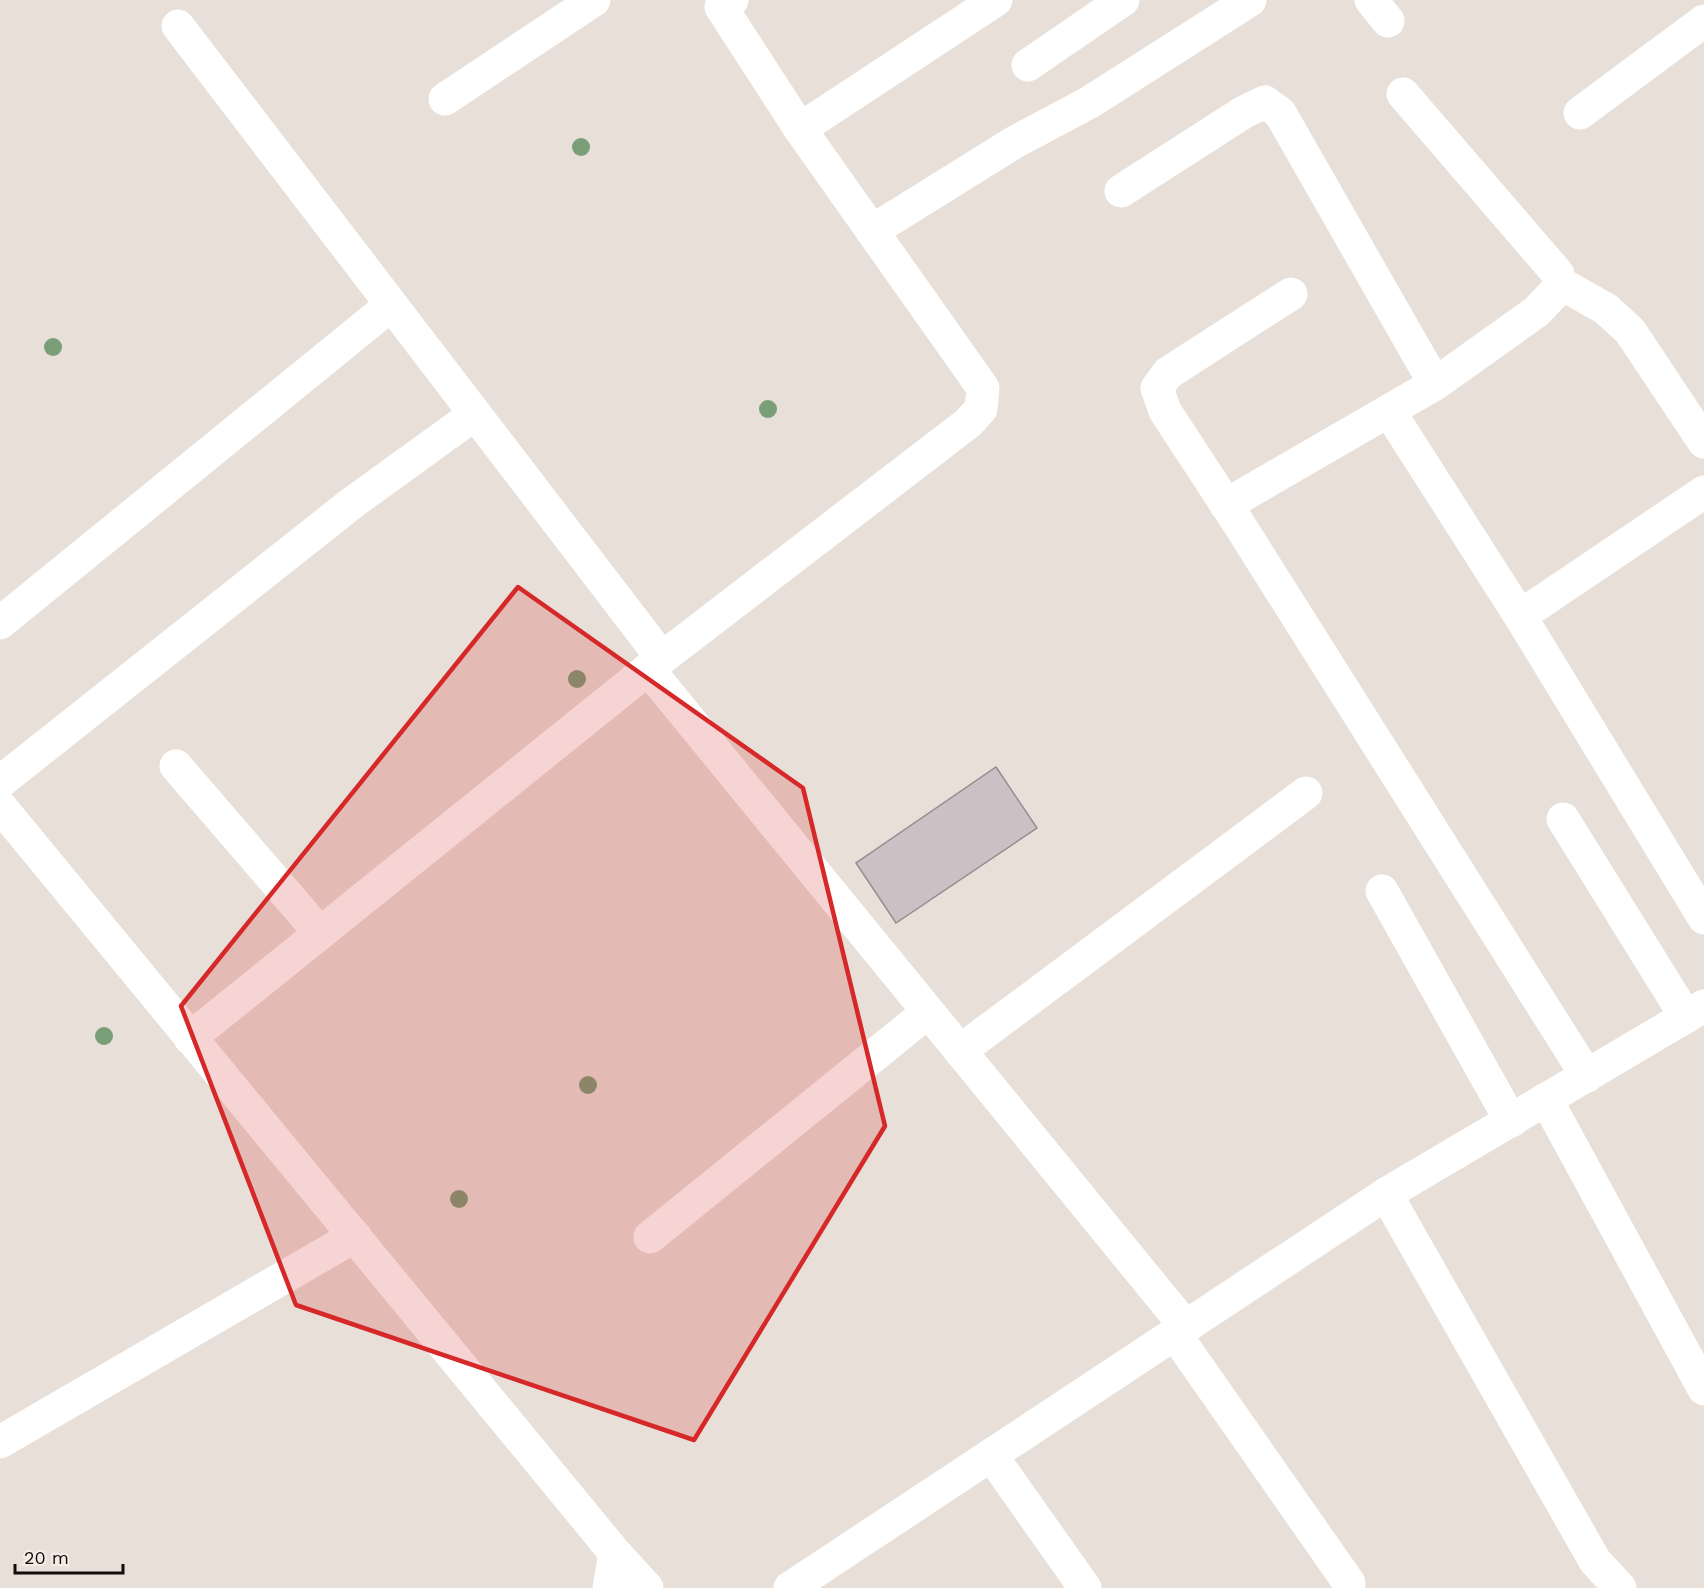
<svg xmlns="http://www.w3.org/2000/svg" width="1704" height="1588" font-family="'Work Sans',sans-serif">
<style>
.building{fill:#cbc1c5;stroke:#958b8f;stroke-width:1.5}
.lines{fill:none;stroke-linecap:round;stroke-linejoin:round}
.minor{stroke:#fff;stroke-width:33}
.tree{fill:#7a9e78}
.marked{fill:#d62828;fill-opacity:0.2;stroke:#d62828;stroke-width:4.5;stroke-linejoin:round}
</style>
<rect width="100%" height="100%" fill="#e7dfd8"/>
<!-- building -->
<path class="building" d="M996 767 1037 828 896 923 856 863Z"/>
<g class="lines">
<!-- minor -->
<g class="minor">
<path d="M1371 0 1388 21"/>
<path d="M178 26 662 658"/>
<path d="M1028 65 1123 0"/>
<path d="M1403 94 1558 274 1560 283 1556 291 1536 312 1435 384"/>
<path d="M445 99 594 0"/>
<path d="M1580 113 1704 21"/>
<path d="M800 129 996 0"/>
<path d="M1121 191 1244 112 1265 102 1280 113 1435 384 1226 505"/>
<path d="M872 231 1015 142 1090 102 1250 0"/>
<path d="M1560 283 1606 309 1630 331 1704 442"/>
<path d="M1291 294 1168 373 1157 388 1165 411 1237 521 1587 1076"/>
<path d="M1389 411 1520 616 1704 918"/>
<path d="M1520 616 1704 492"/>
<path d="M0 623 391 305"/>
<path d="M648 669 1186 1327"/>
<path d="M176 766 320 933"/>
<path d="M0 782 352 503 475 414"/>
<path d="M0 806 615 1553 647 1588"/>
<path d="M1563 819 1686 1017"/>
<path d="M1382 891 1511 1121"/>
<path d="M190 1038 662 658 968 423 981 409 983 388 800 129 721 7 732 0"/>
<path d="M960 1051 1306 793"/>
<path d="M1546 1099 1704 1389"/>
<path d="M1386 1194 1595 1561 1620 1588"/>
<path d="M650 1237 928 1012"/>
<path d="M1175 1334 1349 1583"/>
<path d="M0 1442 355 1236"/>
<path d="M991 1455 1085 1588"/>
<path d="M609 1588 615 1553"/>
<path d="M790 1588 1386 1194 1704 1006"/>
</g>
</g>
<!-- trees -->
<g class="tree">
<circle cx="581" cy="147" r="9"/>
<circle cx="53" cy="347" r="9"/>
<circle cx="768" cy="409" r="9"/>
<circle cx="577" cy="679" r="9"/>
<circle cx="104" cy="1036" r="9"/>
<circle cx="588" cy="1085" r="9"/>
<circle cx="459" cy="1199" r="9"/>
</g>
<!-- marked area -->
<path class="marked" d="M518 587 803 788 885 1126 694 1440 296 1305 181 1006Z"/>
<!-- scale -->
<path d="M15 1564v9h108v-9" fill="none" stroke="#100d0b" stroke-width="3"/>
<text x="24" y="1564" font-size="18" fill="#100d0b" stroke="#f5ece6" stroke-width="4.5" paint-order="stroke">20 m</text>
</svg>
